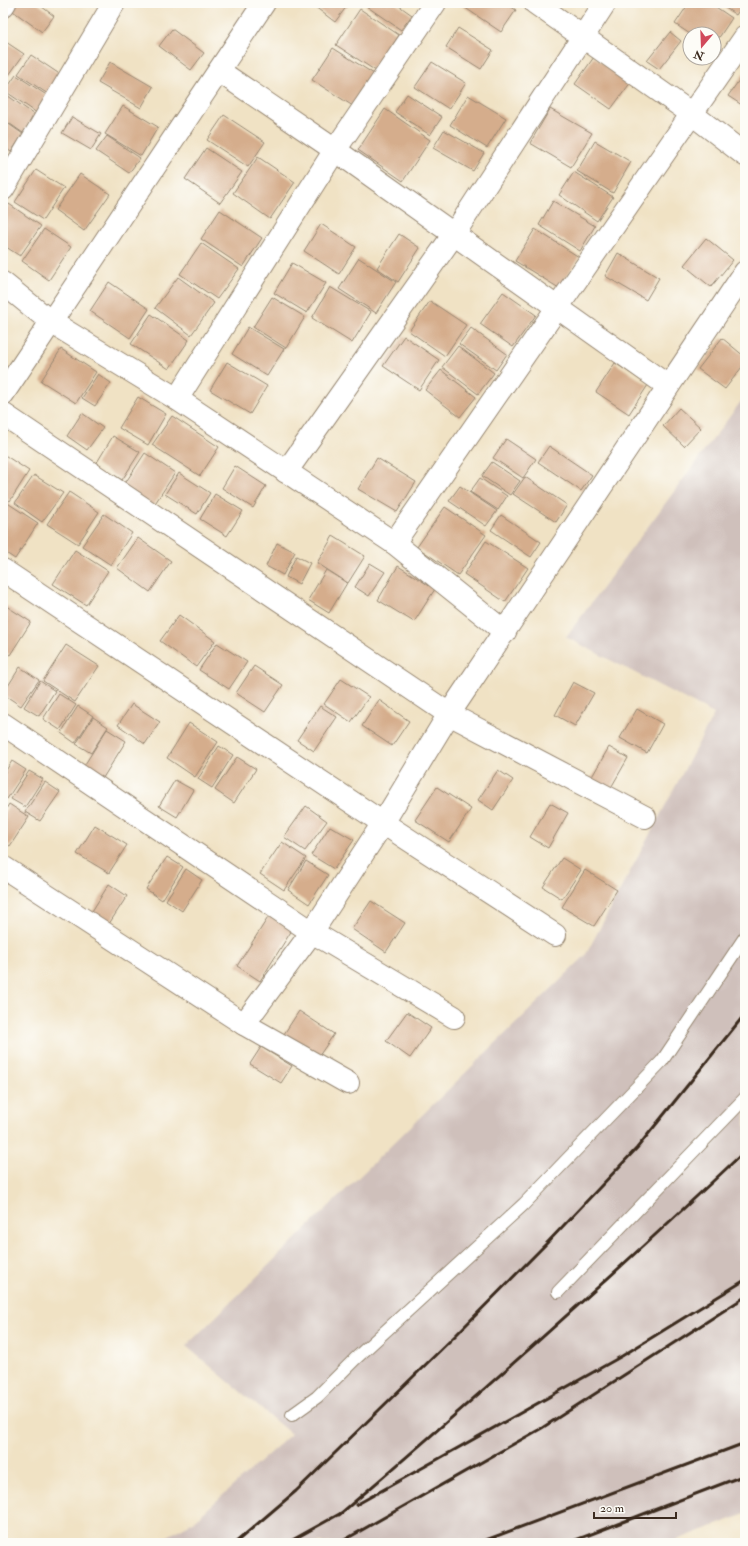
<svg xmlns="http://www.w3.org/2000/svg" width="748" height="1546" font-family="'IM FELL Double Pica',serif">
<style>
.industrial{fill:#cfc0bb}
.building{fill:#d5ad8c}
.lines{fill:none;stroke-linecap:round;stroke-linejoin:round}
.lane-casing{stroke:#968671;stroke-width:14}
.street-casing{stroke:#968671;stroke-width:24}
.lane{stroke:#fff;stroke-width:12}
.street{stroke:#fff;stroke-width:22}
.rail{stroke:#3b2a1e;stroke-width:3}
</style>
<rect width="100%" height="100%" fill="#fdfcf7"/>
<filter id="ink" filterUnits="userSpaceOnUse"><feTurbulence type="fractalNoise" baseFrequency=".025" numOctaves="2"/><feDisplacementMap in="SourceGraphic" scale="8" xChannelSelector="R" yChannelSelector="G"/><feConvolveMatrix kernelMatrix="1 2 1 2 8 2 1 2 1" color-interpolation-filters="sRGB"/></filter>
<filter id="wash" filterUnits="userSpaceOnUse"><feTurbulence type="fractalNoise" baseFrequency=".012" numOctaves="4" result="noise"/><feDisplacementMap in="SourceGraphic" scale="16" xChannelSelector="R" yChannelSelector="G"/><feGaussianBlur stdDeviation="0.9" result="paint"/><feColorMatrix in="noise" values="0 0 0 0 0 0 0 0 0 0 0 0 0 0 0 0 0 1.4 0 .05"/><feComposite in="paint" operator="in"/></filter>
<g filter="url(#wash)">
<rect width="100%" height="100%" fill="#f0e2c4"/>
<!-- industrial -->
<path class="industrial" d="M745 396V1514L669 1543H155L193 1522 291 1434 186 1346 585 956 714 714 566 637Z"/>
<g id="blocks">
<!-- building -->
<g class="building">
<path d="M14 3H37L54 16 42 32 10 9Z"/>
<path d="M310 3H344L347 6 335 22Z"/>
<path d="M368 3H395L412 15 401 30 366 6Z"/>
<path d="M458 3H505L516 10 501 32Z"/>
<path d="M689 3H710L732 18 714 45V34H690L675 24Z"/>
<path d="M718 3H744L736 15Z"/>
<path d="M360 9 399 35 376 71 336 45Z"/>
<path d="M458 28 493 50 481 69 446 47Z"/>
<path d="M172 29 204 53 191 70 159 46Z"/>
<path d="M670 32 681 41 659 69 647 61Z"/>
<path d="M3 40 24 54 9 75 3 71Z"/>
<path d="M333 48 374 74 353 106 312 80Z"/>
<path d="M31 55 64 77 51 96 18 74Z"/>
<path d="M594 57 631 82 611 109 575 84Z"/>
<path d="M110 62 153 87 141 108 98 83Z"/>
<path d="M432 62 466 83 449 109 415 87Z"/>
<path d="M744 73 745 74V107L728 96Z"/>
<path d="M16 75 48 96 37 113 5 91Z"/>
<path d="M4 93 35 115 23 133 3 119Z"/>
<path d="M407 94 442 117 430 135 395 112Z"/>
<path d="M468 95 506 118 487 148 450 125Z"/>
<path d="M123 106 158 127 141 156 105 134Z"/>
<path d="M385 109 430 140 403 181 358 150Z"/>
<path d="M550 109 592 133 571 167 530 143Z"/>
<path d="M224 115 265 142 248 167 207 140Z"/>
<path d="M72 117 101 134 91 150 62 133Z"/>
<path d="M3 120 23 134 11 152 3 146Z"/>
<path d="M444 130 484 153 473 171 433 148Z"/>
<path d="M107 136 140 158 129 173 96 151Z"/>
<path d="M595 141 631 162 613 193 577 171Z"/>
<path d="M206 148 242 172 220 203 185 179Z"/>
<path d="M258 157 295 182 270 219 233 193Z"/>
<path d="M36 170 64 188 43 220 15 202Z"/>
<path d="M574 172 613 197 597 221 559 195Z"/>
<path d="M80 174 110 194 84 231 55 210Z"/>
<path d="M553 201 595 226 580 251 539 225Z"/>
<path d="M9 204 41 226 20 256 3 245V213Z"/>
<path d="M220 210 262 238 243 267 201 239Z"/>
<path d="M321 224 356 247 339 274 304 251Z"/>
<path d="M44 229 71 247 49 280 22 261Z"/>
<path d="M535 229 579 257 559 288 515 261Z"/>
<path d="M399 234 420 248 398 282 377 268Z"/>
<path d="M706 238 733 260 711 287 684 265Z"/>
<path d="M201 243 239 269 217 299 180 274Z"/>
<path d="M618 253 659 278 646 300 605 276Z"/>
<path d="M359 258 396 282 376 313 339 289Z"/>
<path d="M292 263 326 283 307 313 274 293Z"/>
<path d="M178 277 214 303 191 335 155 308Z"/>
<path d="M109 282 149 309 130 338 90 311Z"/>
<path d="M330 287 371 312 352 343 312 318Z"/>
<path d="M503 292 536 315 513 347 480 324Z"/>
<path d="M272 297 305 317 286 348 253 327Z"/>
<path d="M430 301 466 325 445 356 409 331Z"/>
<path d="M151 314 189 340 169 369 131 344Z"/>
<path d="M248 327 284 349 267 376 232 354Z"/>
<path d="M471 328 507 354 496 370 459 344Z"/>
<path d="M404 336 439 360 419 390 383 366Z"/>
<path d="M722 338 745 357V363L725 389 698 369Z"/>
<path d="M458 346 494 373 478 394 442 367Z"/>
<path d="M61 349 96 372 76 403 41 381Z"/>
<path d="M227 362 267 386 250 414 210 390Z"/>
<path d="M615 363 648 385 629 414 596 392Z"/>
<path d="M441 370 476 397 460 417 425 390Z"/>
<path d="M98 374 111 383 95 406 82 398Z"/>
<path d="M138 397 166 414 148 445 119 428Z"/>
<path d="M679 408 701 428 684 446 663 426Z"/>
<path d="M82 413 103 428 87 450 67 436Z"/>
<path d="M172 416 219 447 200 476 152 445Z"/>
<path d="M113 436 140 452 122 480 96 464Z"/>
<path d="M506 439 536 459 523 478 493 458Z"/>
<path d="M549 446 592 475 581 491 538 462Z"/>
<path d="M145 453 175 473 152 508 122 488Z"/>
<path d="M3 454 29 471 10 501 3 497Z"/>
<path d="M377 458 416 482 397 512 358 489Z"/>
<path d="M492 462 520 481 510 495 482 476Z"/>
<path d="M235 466 266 486 253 508 222 488Z"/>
<path d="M179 473 210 493 197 514 165 494Z"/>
<path d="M34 475 63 493 42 522 15 503Z"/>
<path d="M525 477 567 505 556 522 513 494Z"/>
<path d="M480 478 507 496 498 510 470 492Z"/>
<path d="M460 486 497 511 486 526 449 501Z"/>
<path d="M69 492 99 512 78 544 47 524Z"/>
<path d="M215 494 243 511 227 536 200 519Z"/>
<path d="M6 502 38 523 15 559 3 551V507Z"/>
<path d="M445 507 486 535 458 575 417 547Z"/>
<path d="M104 514 132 533 111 565 82 546Z"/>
<path d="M501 515 541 542 531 557 491 530Z"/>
<path d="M333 536 365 556 348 583 317 563Z"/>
<path d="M138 538 171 561 150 592 117 568Z"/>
<path d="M486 541 528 568 505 602 464 574Z"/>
<path d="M277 543 295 552 283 575 266 566Z"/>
<path d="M75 550 108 571 86 605 53 584Z"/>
<path d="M296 556 310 563 299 584 286 577Z"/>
<path d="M370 563 385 572 369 596 355 587Z"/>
<path d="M398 566 435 589 414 622 378 600Z"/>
<path d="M326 570 347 583 329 613 308 600Z"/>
<path d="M3 604 31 622 10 655 3 651Z"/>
<path d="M179 615 215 641 196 667 160 641Z"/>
<path d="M217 643 247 662 229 689 199 670Z"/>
<path d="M66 645 99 666 75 702 43 681Z"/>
<path d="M254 666 283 685 265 712 236 693Z"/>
<path d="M20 667 39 680 21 706 3 694Z"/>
<path d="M341 679 369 697 351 722 324 704Z"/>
<path d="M40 681 55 691 39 716 24 707Z"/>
<path d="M573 682 594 693 575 726 555 715Z"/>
<path d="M59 694 76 705 60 730 43 719Z"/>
<path d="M379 700 409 721 392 746 362 726Z"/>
<path d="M132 704 160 722 145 744 118 725Z"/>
<path d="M78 706 93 716 75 743 61 733Z"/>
<path d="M320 706 337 717 314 751 297 740Z"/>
<path d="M637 709 663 724 647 753 620 738Z"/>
<path d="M93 717 108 727 91 753 76 744Z"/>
<path d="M189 723 218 742 195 777 167 758Z"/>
<path d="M107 729 126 741 101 781 82 769Z"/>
<path d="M219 746 233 755 212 788 198 779Z"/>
<path d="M609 747 628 758 609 791 590 780Z"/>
<path d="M237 757 256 769 234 803 215 790Z"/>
<path d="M12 761 26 770 7 799 3 796V775Z"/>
<path d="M498 770 513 780 493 810 478 800Z"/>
<path d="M29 771 43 779 25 807 11 799Z"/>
<path d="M175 780 193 790 177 817 159 806Z"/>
<path d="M45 782 60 792 40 821 25 812Z"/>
<path d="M437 787 471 809 449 842 415 820Z"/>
<path d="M550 803 568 813 548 848 530 837Z"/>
<path d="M9 804 29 817 10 846 3 842V814Z"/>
<path d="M306 806 327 821 305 851 284 837Z"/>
<path d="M95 825 127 845 109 873 77 854Z"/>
<path d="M330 826 354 840 334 869 311 855Z"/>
<path d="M282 842 306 858 284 890 260 874Z"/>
<path d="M167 857 183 867 162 900 146 889Z"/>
<path d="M562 858 581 870 562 899 543 887Z"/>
<path d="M306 861 328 875 309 904 288 890Z"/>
<path d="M186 869 202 880 182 911 166 900Z"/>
<path d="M585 870 617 890 594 926 562 907Z"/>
<path d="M109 884 127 896 107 927 89 916Z"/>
<path d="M371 901 405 923 386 952 352 929Z"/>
<path d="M269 916 292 930 260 981 237 966Z"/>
<path d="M299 1011 334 1034 319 1056 284 1034Z"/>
<path d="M407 1012 431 1028 410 1058 386 1041Z"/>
<path d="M261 1047 292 1066 281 1083 250 1064Z"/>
</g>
</g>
</g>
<g filter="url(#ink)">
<use href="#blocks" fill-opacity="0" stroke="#968671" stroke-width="1"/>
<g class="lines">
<!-- lane casing -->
<g class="lane-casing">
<g id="lane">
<path d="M558 1292 745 1098"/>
<path d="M292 1415 317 1397 355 1359 524 1204 662 1061 745 937"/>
</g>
</g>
<!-- street casing -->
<g class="street-casing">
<g id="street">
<path d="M535 3 692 114 745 155"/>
<path d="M3 6 5 3"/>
<path d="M219 71 335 150 668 386"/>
<path d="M3 189 114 3"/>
<path d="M3 283 51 322 177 399 394 543 505 632"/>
<path d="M3 394 264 3"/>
<path d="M177 399 335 150 435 3"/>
<path d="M3 414 449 714 645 817"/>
<path d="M286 472 454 234 605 3"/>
<path d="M394 543 745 37"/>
<path d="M3 570 383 823 555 935"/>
<path d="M3 724 312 932 454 1017"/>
<path d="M3 867 244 1024 348 1083"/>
<path d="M244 1024 312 932 383 823 449 714 745 272"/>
</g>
</g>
<!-- lane -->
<use href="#lane" class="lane"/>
<!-- street -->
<use href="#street" class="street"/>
<!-- rail -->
<g class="rail">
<path d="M356 1505 622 1356 745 1280"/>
<path d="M339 1515C477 1397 613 1276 745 1151"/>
<path d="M235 1543 296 1491 456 1335 547 1243 637 1148 745 1014"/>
<path d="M287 1543 343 1512"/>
<path d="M339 1543 542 1428 745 1297"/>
<path d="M478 1543 745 1443"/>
<path d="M568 1543 745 1475"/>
</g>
</g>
</g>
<!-- margin -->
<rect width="748" height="1546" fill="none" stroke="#fdfcf7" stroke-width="16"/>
<!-- north arrow -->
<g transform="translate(702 46) rotate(199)"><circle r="19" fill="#fdfcf7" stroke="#afa8a0"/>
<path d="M0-3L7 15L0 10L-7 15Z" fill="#d1495b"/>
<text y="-6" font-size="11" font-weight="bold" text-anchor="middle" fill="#3b2a1e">N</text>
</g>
<!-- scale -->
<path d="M594 1512v6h82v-6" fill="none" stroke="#3b2a1e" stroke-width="2"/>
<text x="600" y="1512" font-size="12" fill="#3b2a1e" stroke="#fdfcf7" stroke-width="3" paint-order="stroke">20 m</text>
</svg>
